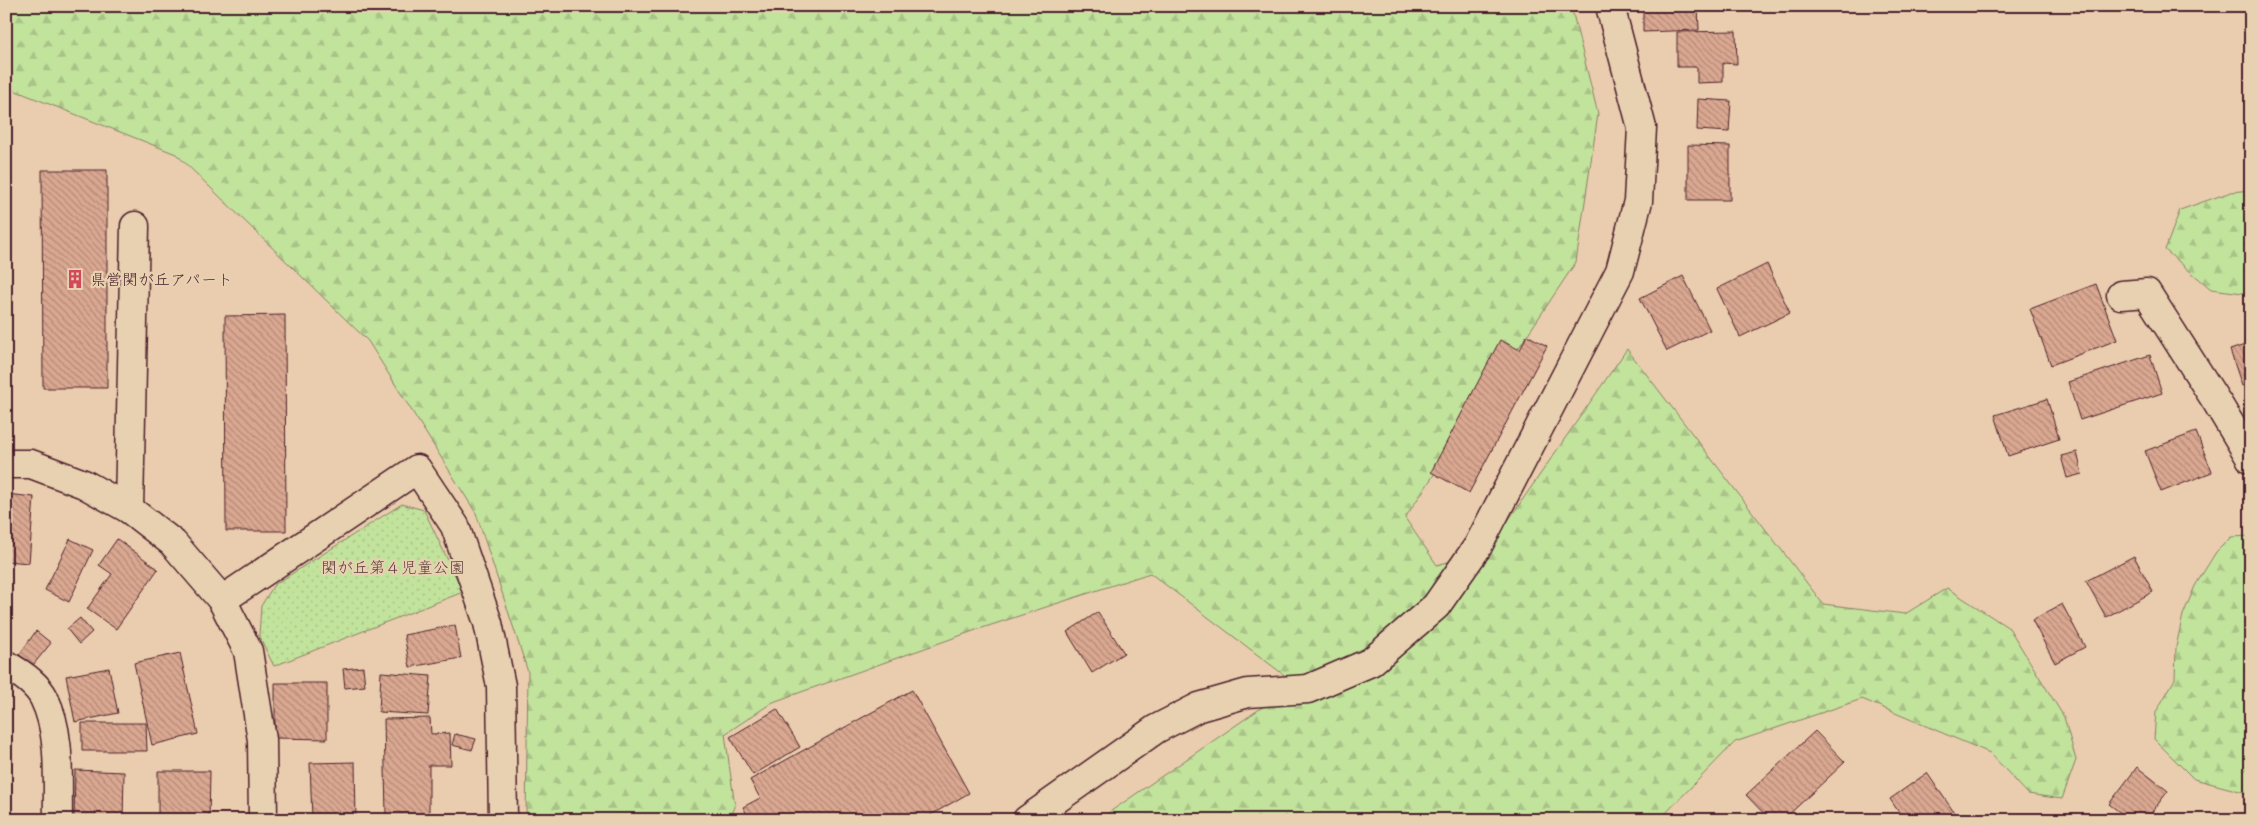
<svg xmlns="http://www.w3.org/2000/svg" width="2257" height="826" font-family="Sriracha,'Klee One',sans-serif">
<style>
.forest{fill:url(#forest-firs);stroke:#868164}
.park{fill:url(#park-dots);stroke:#868164}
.building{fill:url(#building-back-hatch);stroke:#4a1f2b}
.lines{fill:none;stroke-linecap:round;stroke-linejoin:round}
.street-casing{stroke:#4a1f2b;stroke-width:31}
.street{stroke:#e8d1b1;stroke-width:28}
.labels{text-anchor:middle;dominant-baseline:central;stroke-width:4.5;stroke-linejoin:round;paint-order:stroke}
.poi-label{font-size:16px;fill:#4a1f2b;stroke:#e8d1b1;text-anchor:start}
.park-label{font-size:16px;fill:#5c3c3c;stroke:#e8d1b1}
</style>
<defs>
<pattern id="forest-firs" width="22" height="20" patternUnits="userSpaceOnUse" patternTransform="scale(1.25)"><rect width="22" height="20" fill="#c2e39c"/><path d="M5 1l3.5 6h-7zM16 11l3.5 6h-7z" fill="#a8c287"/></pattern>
<pattern id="park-dots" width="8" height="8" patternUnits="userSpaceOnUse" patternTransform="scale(1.25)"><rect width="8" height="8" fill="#c2e39c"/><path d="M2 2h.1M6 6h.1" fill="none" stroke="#a8c287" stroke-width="1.8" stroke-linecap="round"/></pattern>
<pattern id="building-back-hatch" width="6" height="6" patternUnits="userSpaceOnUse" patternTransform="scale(1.25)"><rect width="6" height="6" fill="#daa891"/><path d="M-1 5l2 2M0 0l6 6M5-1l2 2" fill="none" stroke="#b38877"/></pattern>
</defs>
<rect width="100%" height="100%" fill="#eacdae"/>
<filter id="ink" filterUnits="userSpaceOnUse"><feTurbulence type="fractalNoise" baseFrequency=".02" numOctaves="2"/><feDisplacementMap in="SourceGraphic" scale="10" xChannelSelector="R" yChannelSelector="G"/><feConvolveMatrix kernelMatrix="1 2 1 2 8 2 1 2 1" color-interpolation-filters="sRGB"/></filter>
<g filter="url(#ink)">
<!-- forest -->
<g class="forest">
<path d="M6 6H1571L1598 114 1576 262 1405 518 1437 565 1487 551 1627 349 1823 604 1905 614 1947 588 2009 628 2064 717 2076 760 2062 799 2028 794 1990 753 1862 699 1735 742 1659 820H1098L1296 684 1150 573 976 630 773 702 725 734 735 807 729 820H526L528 672 476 513 368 341 176 154 6 87Z"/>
<path d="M2251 190V294L2211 289 2165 250 2180 210 2231 192Z"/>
<path d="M2251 536V794L2194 779 2154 739 2156 712 2175 679 2176 647 2183 615 2195 586 2216 552 2231 537Z"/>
</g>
<!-- park -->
<path class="park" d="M402 504 424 510 463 592 274 666 259 636 261 606 274 585Z"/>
<!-- building -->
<g class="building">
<path d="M1643 6H1698L1699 30 1643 32Z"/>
<path d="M1736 31 1737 64 1723 63V82L1697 83V67H1677V32Z"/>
<path d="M1698 99 1731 101 1729 132 1697 130Z"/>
<path d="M1688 145 1730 146V200H1688Z"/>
<path d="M42 170H107V388H43Z"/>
<path d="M1767 264 1790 313 1740 337 1717 289Z"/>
<path d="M1683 276 1710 330 1667 351 1640 298Z"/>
<path d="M2096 284 2117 340 2051 365 2030 309Z"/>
<path d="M285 315 286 531H226L225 316Z"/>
<path d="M1527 335 1547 346 1469 493 1431 472 1500 340 1520 350Z"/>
<path d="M2251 343V383L2242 386 2230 350Z"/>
<path d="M2150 355 2162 393 2080 420 2068 382Z"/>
<path d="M2047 399 2059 439 2008 456 1995 415Z"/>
<path d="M2196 432 2212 472 2161 492 2145 451Z"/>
<path d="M2077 452 2082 474 2067 478 2061 456Z"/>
<path d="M6 494 34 497 29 563 6 561Z"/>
<path d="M70 539 93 550 69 602 45 590Z"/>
<path d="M117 539 158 569 116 629 87 609 112 574 99 565Z"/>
<path d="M2134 556 2153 592 2106 617 2086 581Z"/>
<path d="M2062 604 2085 647 2055 663 2032 620Z"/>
<path d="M1098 612 1124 653 1092 673 1067 632Z"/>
<path d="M80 618 92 632 79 644 67 629Z"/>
<path d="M455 625 461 658 410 667 404 635Z"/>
<path d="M36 631 51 643 33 665 19 655Z"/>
<path d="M180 653 198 734 152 745 134 663Z"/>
<path d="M363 667 365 686 345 688 343 669Z"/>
<path d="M109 668 118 713 75 722 66 676Z"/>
<path d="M381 672 431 676 428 715 379 712Z"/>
<path d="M275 683H327V739L275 738Z"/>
<path d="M912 690 969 793 929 816 931 820H750L743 807 760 798 750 780Z"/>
<path d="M777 709 800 747 753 775 730 737Z"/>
<path d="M430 718 431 734 450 733 451 765H429V815L386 816 384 719Z"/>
<path d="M82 723H146L147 751H82Z"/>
<path d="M1815 731 1845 762 1783 820H1770L1746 795Z"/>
<path d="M455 734 476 739 472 750 452 745Z"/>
<path d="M355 762 356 820H312L310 763Z"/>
<path d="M2137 767 2168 791 2146 820H2130L2109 804Z"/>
<path d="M75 770 124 772 123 820H74Z"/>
<path d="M158 771H210L209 820H158Z"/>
<path d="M1927 773 1958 818 1956 820H1904L1890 799Z"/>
</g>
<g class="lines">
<!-- street casing -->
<g class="street-casing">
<g id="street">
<path d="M2121 295 2147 293 2218 404 2251 459"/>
<path d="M6 464H31L84 484 129 509 173 543 222 600 248 651 262 740 263 820"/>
<path d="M129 509 135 226"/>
<path d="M222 600 417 469 455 526 488 623 501 686 503 820"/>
<path d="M6 665C19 672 37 684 44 698 62 735 57 780 58 820"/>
<path d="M1027 820 1156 729 1199 707 1248 693 1308 689 1371 662 1436 606 1478 546 1620 271 1638 201 1642 128 1610 6"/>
</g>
</g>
<!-- street -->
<use href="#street" class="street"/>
</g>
</g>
<!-- icons -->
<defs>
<g id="building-bare" transform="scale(1.5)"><path d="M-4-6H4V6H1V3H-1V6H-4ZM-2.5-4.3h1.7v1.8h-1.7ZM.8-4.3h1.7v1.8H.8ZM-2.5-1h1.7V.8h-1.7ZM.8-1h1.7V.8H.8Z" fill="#d1495b" stroke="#e8d1b1" stroke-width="2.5" paint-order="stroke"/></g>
</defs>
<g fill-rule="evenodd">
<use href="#building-bare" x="75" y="279"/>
</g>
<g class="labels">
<!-- poi labels -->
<g class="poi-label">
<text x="90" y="279">県営関が丘アパート</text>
</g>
<!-- park labels -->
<g class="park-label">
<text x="393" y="567">関が丘第４児童公園</text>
</g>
</g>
<!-- margin -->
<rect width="2257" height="826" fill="none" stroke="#e8d1b1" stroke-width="25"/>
<rect x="12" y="12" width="2232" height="801" fill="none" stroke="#4a1f2b" stroke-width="2" filter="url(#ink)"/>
</svg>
